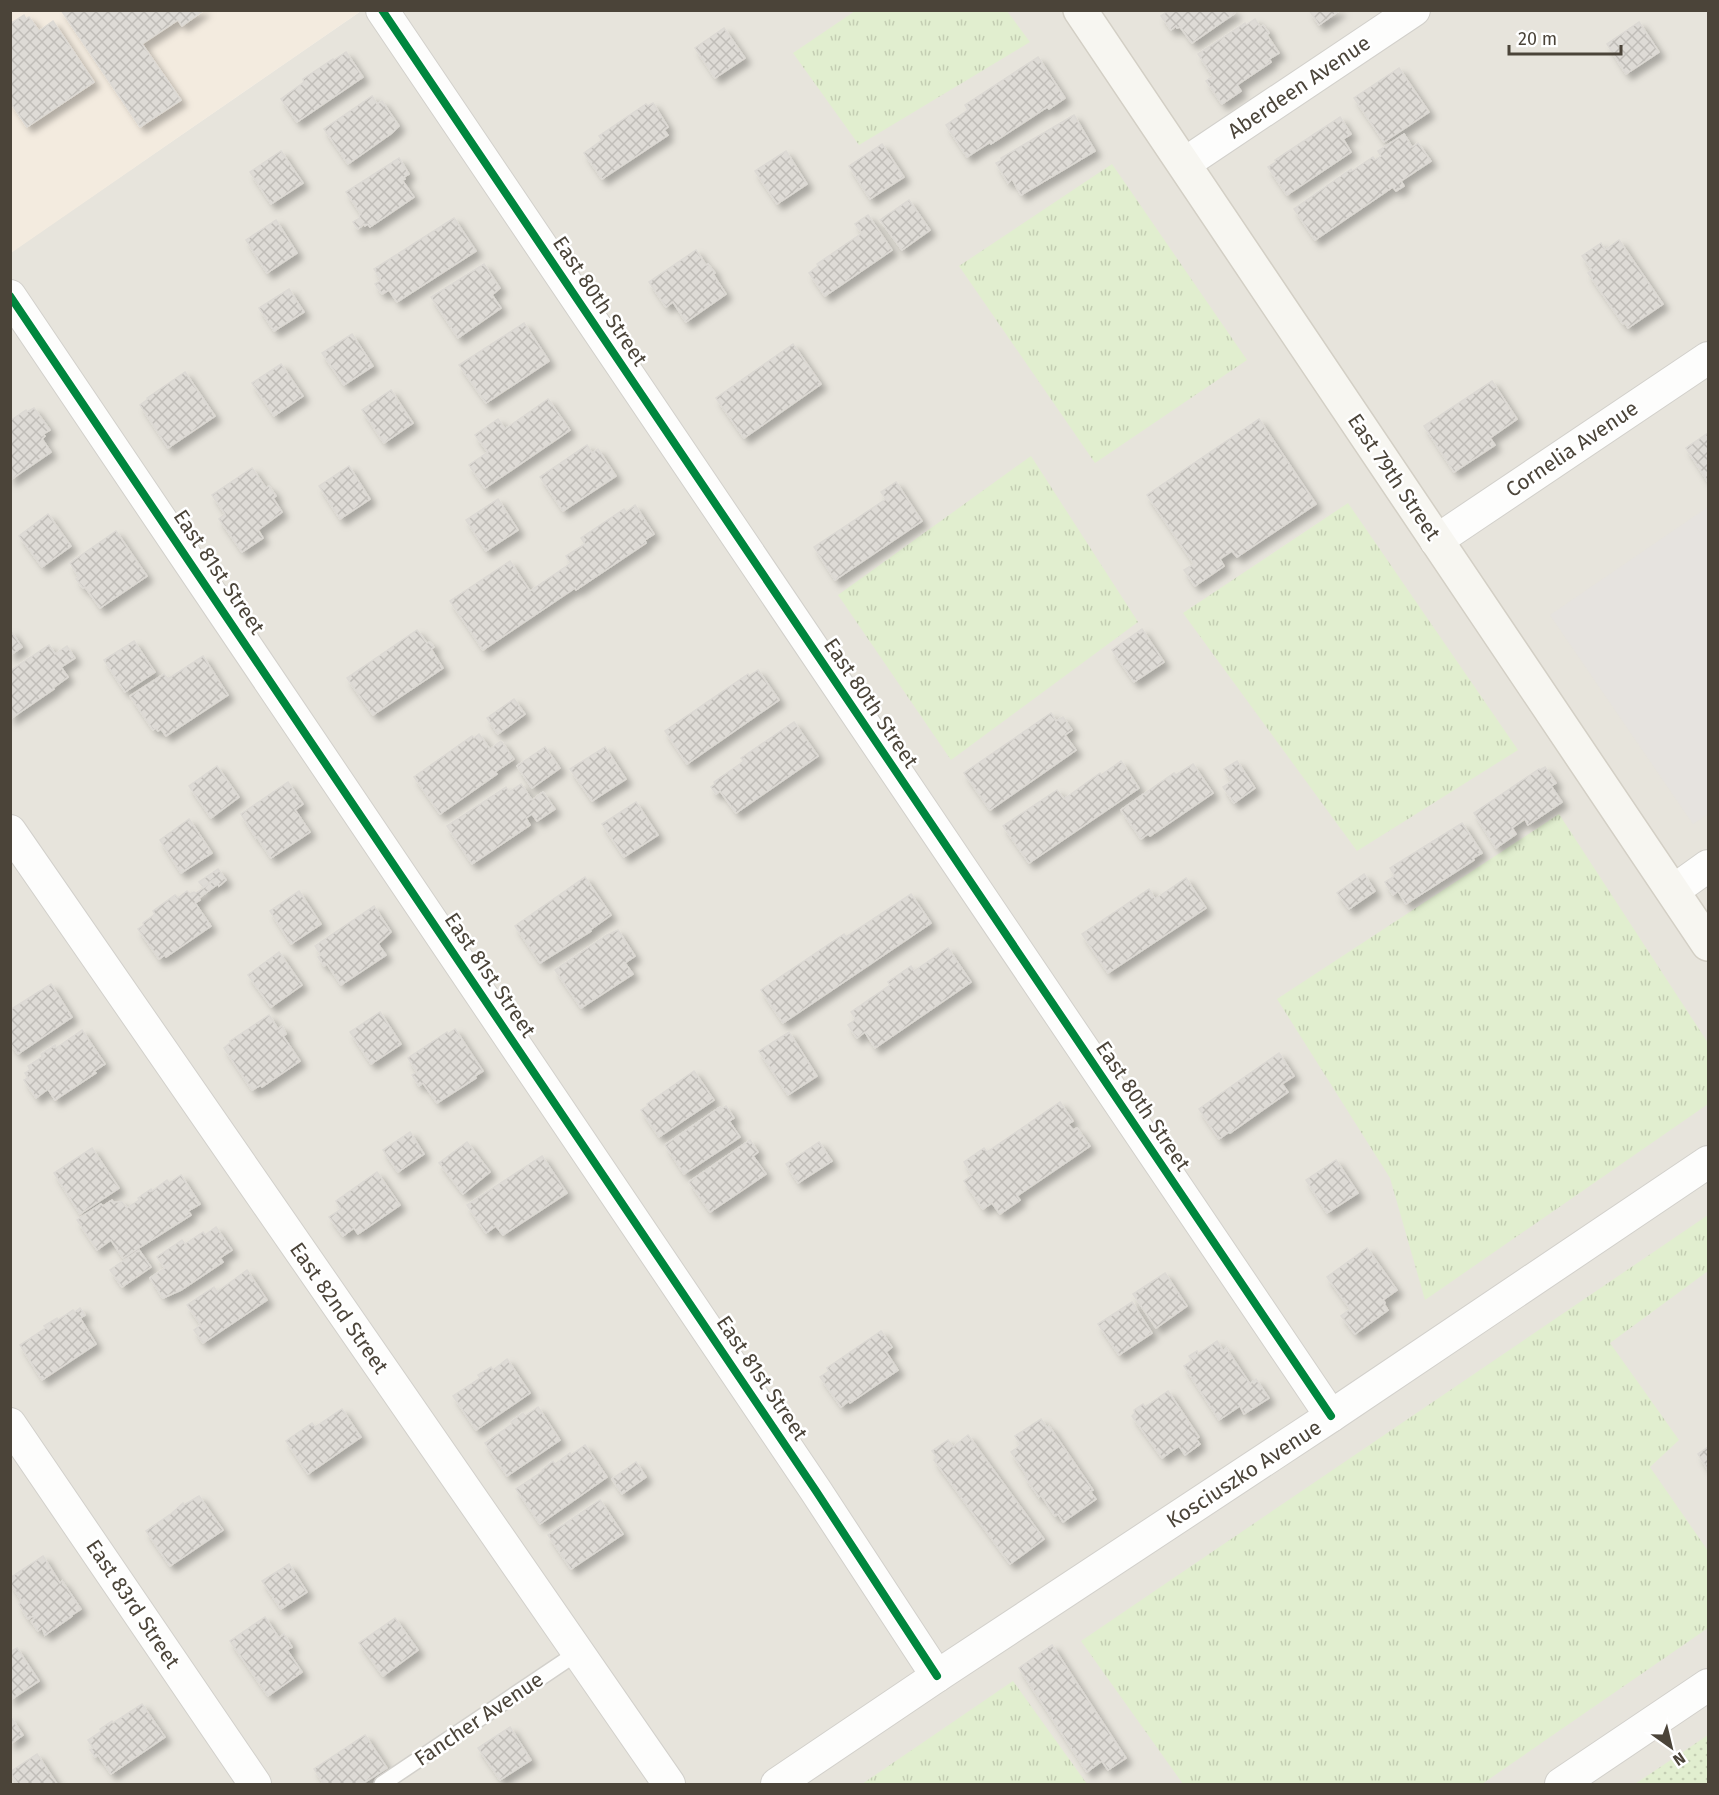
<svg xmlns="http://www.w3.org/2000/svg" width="1719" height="1795" font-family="'Fira Sans',sans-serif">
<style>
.residential{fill:#e7e4dc}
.commercial{fill:#f3ebdf}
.grass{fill:url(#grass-tufts)}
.park{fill:url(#park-dots)}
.parking{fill:#e6e3df}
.building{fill:url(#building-cross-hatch);stroke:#dcd9d4;stroke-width:1.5;filter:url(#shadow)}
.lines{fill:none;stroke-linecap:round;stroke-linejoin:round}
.lane-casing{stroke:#d2d0cb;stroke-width:18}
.street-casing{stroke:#d2d0cb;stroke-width:34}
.secondary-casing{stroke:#d3cfc5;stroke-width:36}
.lane{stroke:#fdfdfc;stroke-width:15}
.street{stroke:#fdfdfc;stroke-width:32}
.secondary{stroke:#f7f6f1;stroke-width:33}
.cycleway-casing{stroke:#fff;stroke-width:11}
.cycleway{stroke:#00873e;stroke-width:8}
.labels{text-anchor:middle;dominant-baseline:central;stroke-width:5;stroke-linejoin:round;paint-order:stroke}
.street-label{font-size:21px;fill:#4b4439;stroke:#fff}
</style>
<defs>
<pattern id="grass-tufts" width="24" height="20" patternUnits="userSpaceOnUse" patternTransform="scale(1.5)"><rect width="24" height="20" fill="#e1eecf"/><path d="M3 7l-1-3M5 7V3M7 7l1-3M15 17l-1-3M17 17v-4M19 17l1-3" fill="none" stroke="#c3cdb2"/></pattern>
<pattern id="park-dots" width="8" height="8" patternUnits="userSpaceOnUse" patternTransform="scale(1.5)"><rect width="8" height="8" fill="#e1eecf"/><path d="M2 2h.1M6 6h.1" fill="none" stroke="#c3cdb2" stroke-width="1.8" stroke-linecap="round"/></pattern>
<pattern id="building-cross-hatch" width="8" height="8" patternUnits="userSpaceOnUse" patternTransform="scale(1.5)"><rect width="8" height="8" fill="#dedbd6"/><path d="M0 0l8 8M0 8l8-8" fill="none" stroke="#c0bdb8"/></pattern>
<filter id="shadow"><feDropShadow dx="5.5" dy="5.5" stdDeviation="3" flood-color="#0004"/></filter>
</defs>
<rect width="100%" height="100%" fill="#f4f2ee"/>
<!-- residential -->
<path class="residential" d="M361 11H1708V1784H11L10 253Z"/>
<!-- commercial -->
<path class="commercial" d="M11 11H361L11 253Z"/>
<!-- grass -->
<g class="grass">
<path d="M855 11H1007L1030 42 859 145 793 53Z"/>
<path d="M1112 164 1247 360 1095 463 959 266Z"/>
<path d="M1031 456 1138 622 951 760 838 595Z"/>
<path d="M1348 503 1518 750 1357 851 1183 613Z"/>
<path d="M1559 814 1708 1043V1104L1425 1300 1390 1178 1277 999Z"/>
<path d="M1708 1215V1271L1610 1343 1679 1440 1650 1467 1708 1551V1628L1482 1784H1183L1081 1641Z"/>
<path d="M1013 1681 1087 1784H862Z"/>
</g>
<!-- park -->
<path class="park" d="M1708 1735V1784H1635Z"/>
<!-- parking -->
<path class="parking" d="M1708 507V814L1693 824 1550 615Z"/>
<!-- building -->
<g class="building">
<path d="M61 10H204L182 26 178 20 142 44 181 100 140 127Z"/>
<path d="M1169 10H1233L1235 13 1192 43 1180 27 1177 28 1176 26 1171 30 1161 16Z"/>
<path d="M1309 10H1340L1319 25Z"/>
<path d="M24 15 26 19 29 17 39 31 53 21 94 82 27 127 10 102V24Z"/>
<path d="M1255 19 1260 27 1263 25 1269 33 1267 35 1279 53 1269 59 1271 62 1237 85 1241 91 1222 104 1206 81 1213 76 1198 54 1245 23 1246 25Z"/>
<path d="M1639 22 1659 52 1626 74 1607 44Z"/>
<path d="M724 28 745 58 715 78 695 48Z"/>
<path d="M346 52 363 77 297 122 281 99 304 82 303 79 333 59 334 60Z"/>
<path d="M1038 57 1065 98 1049 109 1047 107 991 144 990 142 967 157 946 125 968 110 965 105Z"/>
<path d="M1399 68 1429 112 1384 142 1354 98Z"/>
<path d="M372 96 377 104 382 101 399 126 392 133 348 164 324 129Z"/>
<path d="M653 103 668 127 664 130 668 135 602 179 584 153 602 140 599 136 646 104 648 106Z"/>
<path d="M1074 115 1095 151 1021 195 1012 179 1008 183 996 163 1002 160 1001 158Z"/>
<path d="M1340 117 1351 134 1343 139 1351 152 1287 195 1268 167 1276 162 1275 160Z"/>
<path d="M1404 134 1412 147 1418 143 1431 161 1401 181 1404 186 1396 191 1393 187 1315 240 1294 209 1351 169 1352 171 1373 157 1375 160 1381 156 1378 151Z"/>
<path d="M882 144 904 177 870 199 849 166Z"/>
<path d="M281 151 303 183 271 204 250 172Z"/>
<path d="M786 151 807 184 777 204 755 171Z"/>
<path d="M399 158 409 174 404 177 405 179 402 180 414 197 370 227 368 224 365 226 364 224 358 229 353 222 360 218 359 216 361 214 346 192Z"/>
<path d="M909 200 930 230 902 250 880 220Z"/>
<path d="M868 215 892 250 825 296 809 273 818 266 817 264 862 233 855 224Z"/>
<path d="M454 218 476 251 397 302 389 290 382 294 375 284 381 280 374 269Z"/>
<path d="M276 220 297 253 267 273 246 240Z"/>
<path d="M1619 240 1663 304 1628 328 1625 323 1623 324 1588 273 1592 270 1582 256 1601 243 1605 250Z"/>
<path d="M696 250 706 265 708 264 715 273 713 274 726 294 686 322 673 302 666 307 649 282Z"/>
<path d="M484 264 500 288 492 295 501 308 458 338 431 297Z"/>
<path d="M289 289 304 312 274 331 259 308Z"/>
<path d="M524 323 549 361 486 403 459 365Z"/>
<path d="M352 334 373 366 344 385 322 353Z"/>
<path d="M793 344 821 384 744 438 716 398Z"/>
<path d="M281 364 303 396 274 416 252 383Z"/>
<path d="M185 372 215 416 168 448 140 405 148 399 147 398Z"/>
<path d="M1492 381 1517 419 1490 438 1495 445 1454 472 1424 426Z"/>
<path d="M391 390 413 423 384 443 362 410Z"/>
<path d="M548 399 570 430 485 488 469 465 488 452 475 435 498 419 505 429Z"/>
<path d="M34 408 50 430 43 434 45 436 42 439 51 452 10 480V421L26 410 27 412Z"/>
<path d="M1259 419 1316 504 1237 557 1232 551 1220 559 1224 566 1195 586 1184 570 1194 564 1147 495Z"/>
<path d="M1708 433V482L1686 448Z"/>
<path d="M587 445 592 453 598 449 616 476 563 511 540 477Z"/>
<path d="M349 466 370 499 340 519 319 486Z"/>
<path d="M252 468 266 488 269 486 276 496 273 498 282 512 258 530 263 538 242 552 219 519 225 514 212 495Z"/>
<path d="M896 482 922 521 835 580 814 547 886 499 881 492Z"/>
<path d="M498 499 518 530 486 551 466 520Z"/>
<path d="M635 505 654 534 645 540 646 543 576 590 575 588 483 650 450 601 510 561 530 591 571 563 566 556 585 544 581 538 624 509 626 512Z"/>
<path d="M48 514 71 546 42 567 19 536Z"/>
<path d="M116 531 147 576 100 608 85 587 83 588 76 579 79 577 70 563Z"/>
<path d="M1142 629 1164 662 1134 682 1112 650Z"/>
<path d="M10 630 22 647 10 655Z"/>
<path d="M417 630 427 643 430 642 434 647 431 649 443 668 373 715 347 678Z"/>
<path d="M134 641 155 672 125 692 104 660Z"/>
<path d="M49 645 55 654 67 646 75 658 61 667 68 677 53 688 54 689 10 719V671Z"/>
<path d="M203 656 228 695 166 736 161 729 158 731 156 728 153 730 130 696 164 674 168 679Z"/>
<path d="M758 670 779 700 687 764 665 731 748 674 749 676Z"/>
<path d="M514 699 525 714 498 734 487 718Z"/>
<path d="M1051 713 1056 721 1063 717 1072 730 1065 735 1076 750 990 810 964 773Z"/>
<path d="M794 722 818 756 736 813 720 791 716 794 711 787 715 784 714 782 744 761 741 758Z"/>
<path d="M479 734 490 749 501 741 514 759 495 772 497 774 440 814 414 777 472 736 474 738Z"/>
<path d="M545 747 560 768 532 788 517 766Z"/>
<path d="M605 747 626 779 592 801 570 769Z"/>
<path d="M1121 761 1139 788 1029 863 1003 826 1057 790 1064 799 1100 773 1101 775Z"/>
<path d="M1237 761 1255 788 1234 803 1223 787 1232 781 1224 769Z"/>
<path d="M1193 764 1213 793 1150 836 1148 834 1141 839 1121 810 1174 773 1176 775Z"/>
<path d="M217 766 239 797 211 818 189 786Z"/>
<path d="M1545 767 1556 783 1551 786 1562 802 1528 825 1525 819 1512 828 1516 834 1496 848 1474 813 1539 769 1540 770Z"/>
<path d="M288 782 303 804 295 810 310 832 271 858 257 837 256 838 241 814Z"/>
<path d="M521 784 532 800 543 792 555 809 537 821 532 814 526 818 530 825 472 864 447 826 506 787 509 792Z"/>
<path d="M636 802 658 835 624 857 602 824Z"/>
<path d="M189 819 212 853 181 873 160 840Z"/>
<path d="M1462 823 1482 853 1473 858 1474 860 1406 904 1398 891 1393 895 1385 882 1395 876 1390 868Z"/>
<path d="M218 869 226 880 219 886 218 884 199 898 200 900 195 903 211 926 166 957 165 955 159 959 138 929 144 925 143 923 155 914 153 911 175 895 178 898 187 891 190 894 194 892 196 893 215 880 214 879 203 887 199 882Z"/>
<path d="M1364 874 1375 891 1349 909 1337 893Z"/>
<path d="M585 877 611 915 590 930 591 931 540 963 515 926Z"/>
<path d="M1186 878 1206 908 1108 973 1082 934 1149 889 1155 899Z"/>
<path d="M299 891 321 924 291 944 270 911Z"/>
<path d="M911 894 931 923 783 1023 761 990 844 934 846 937Z"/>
<path d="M374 906 391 932 378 944 386 955 341 985 327 964 324 966 318 957 321 955 315 946Z"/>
<path d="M618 930 635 956 625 963 633 974 581 1008 555 970 607 935Z"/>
<path d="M948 948 971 982 875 1048 865 1032 857 1038 848 1025 856 1019 851 1012 890 985 888 982 911 966 914 971Z"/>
<path d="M279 952 302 985 271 1007 248 975Z"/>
<path d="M51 984 72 1017 18 1054 10 1043V1010Z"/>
<path d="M380 1012 401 1044 371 1064 350 1032Z"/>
<path d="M269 1015 278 1029 282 1026 286 1034 283 1036 300 1061 262 1087 261 1085 252 1090 224 1048 231 1042 230 1041Z"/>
<path d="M455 1029 483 1071 475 1076 476 1078 437 1103 423 1083 419 1086 412 1075 417 1072 408 1058 447 1032 448 1034Z"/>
<path d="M82 1030 105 1064 94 1071 96 1073 55 1100 48 1089 36 1098 24 1080 28 1078 25 1073 30 1070 28 1066 42 1057 41 1054 55 1045 56 1048Z"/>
<path d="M789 1032 817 1076 788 1095 759 1051Z"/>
<path d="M1279 1053 1294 1076 1282 1084 1288 1092 1230 1133 1229 1132 1219 1139 1199 1109Z"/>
<path d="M694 1071 714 1100 659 1137 641 1110 648 1106 647 1104Z"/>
<path d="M1060 1102 1073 1121 1068 1124 1073 1130 1077 1128 1090 1146 1017 1196 1020 1200 1000 1214 992 1203 983 1209 964 1181 972 1175 964 1162 984 1148 987 1152Z"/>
<path d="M726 1106 734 1118 729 1121 740 1137 684 1174 665 1145 720 1107 721 1109Z"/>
<path d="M410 1132 424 1154 398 1172 383 1150Z"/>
<path d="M750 1140 758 1152 753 1156 766 1174 710 1212 689 1182Z"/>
<path d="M467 1142 490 1172 463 1194 439 1163Z"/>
<path d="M819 1142 832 1161 798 1183 786 1164Z"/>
<path d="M92 1148 119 1188 80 1214 54 1173Z"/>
<path d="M542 1156 567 1193 503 1235 496 1226 486 1233 467 1205Z"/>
<path d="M1336 1160 1358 1193 1327 1213 1306 1180Z"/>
<path d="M377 1172 400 1205 358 1234 354 1228 343 1236 329 1217 341 1209 336 1201Z"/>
<path d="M181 1175 200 1204 188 1211 191 1215 123 1258 111 1240 97 1250 77 1220 101 1204 103 1206 112 1200 113 1202H122L127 1208 139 1200 138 1198 151 1189 152 1191 167 1180 169 1183Z"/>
<path d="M216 1227 232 1250 220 1258 223 1262 181 1290 163 1298 150 1278 165 1268 157 1257 182 1240 185 1244 203 1232 205 1235Z"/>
<path d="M1367 1248 1397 1290 1383 1300 1385 1303 1384 1304 1388 1310 1355 1334 1341 1316 1350 1309 1327 1277Z"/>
<path d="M139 1250 151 1267 122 1287 110 1270Z"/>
<path d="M247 1270 267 1300 203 1343 194 1330 201 1325 187 1305 214 1287 217 1292Z"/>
<path d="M1165 1273 1187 1306 1156 1328 1133 1294Z"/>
<path d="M1132 1302 1152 1333 1119 1355 1098 1324Z"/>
<path d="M80 1308 85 1315 80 1318 96 1344 42 1380 20 1345 46 1328 44 1326 57 1318 58 1320 73 1310 75 1312Z"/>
<path d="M881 1331 892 1347 886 1352 898 1370 850 1403 849 1401 841 1407 820 1377 829 1371 827 1368Z"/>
<path d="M1217 1341 1223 1351 1226 1348 1250 1384 1256 1379 1269 1398 1244 1414 1240 1406 1219 1420 1184 1366 1192 1361 1189 1356 1197 1351 1198 1354Z"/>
<path d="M507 1359 530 1393 476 1430 453 1396 480 1378 478 1375 491 1367 493 1370Z"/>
<path d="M1168 1391 1199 1437 1196 1439 1200 1444 1185 1455 1179 1446 1162 1458 1132 1416 1135 1413 1134 1410 1143 1404 1145 1407Z"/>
<path d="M538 1407 560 1440 507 1476 485 1443 512 1424 511 1422 523 1413 525 1416Z"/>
<path d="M342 1409 361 1437 308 1474 286 1441 312 1423 315 1427Z"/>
<path d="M1041 1419 1047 1428 1049 1426 1093 1490 1090 1491 1096 1499 1063 1522 1058 1514 1055 1516 1041 1495 1039 1497 1025 1477 1027 1476 1011 1452 1021 1445 1015 1436Z"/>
<path d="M968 1435 1044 1539 1010 1564 934 1460 937 1457 932 1451 948 1440 953 1447Z"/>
<path d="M585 1445 607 1477 540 1524 516 1489 543 1471 542 1470 553 1461 555 1464 570 1453 571 1455Z"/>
<path d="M1708 1447V1470L1698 1454Z"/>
<path d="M636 1462 646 1477 622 1494 612 1479Z"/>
<path d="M199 1496 223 1530 170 1566 146 1531 172 1513 183 1503 184 1505Z"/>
<path d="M600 1500 623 1534 571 1569 548 1535Z"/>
<path d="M43 1556 60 1583 62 1581 81 1609 72 1615V1616L45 1635 42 1628 38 1631 31 1621 35 1618 33 1616 28 1619 19 1604 22 1601 10 1583V1578Z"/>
<path d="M289 1564 307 1592 281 1609 262 1581Z"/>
<path d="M265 1617 279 1638 284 1634 292 1647 287 1650 302 1672 268 1696 230 1641Z"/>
<path d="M395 1618 418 1650 383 1676 359 1643Z"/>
<path d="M1052 1645 1126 1758 1108 1770 1102 1761 1087 1772 1019 1668Z"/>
<path d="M17 1648 39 1681 10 1700V1652Z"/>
<path d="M142 1704 165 1737 111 1774 98 1755 95 1757 90 1750 93 1748 88 1740 102 1731 100 1729 112 1721 113 1723Z"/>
<path d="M10 1716 23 1735 10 1744Z"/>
<path d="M510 1727 531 1760 500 1780 478 1748Z"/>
<path d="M365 1735 387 1768 362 1784H324L314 1769Z"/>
<path d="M37 1754 57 1784H18L10 1772Z"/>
</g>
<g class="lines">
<!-- lane casing -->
<g class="lane-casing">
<path id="lane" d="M382 1784 577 1653"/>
</g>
<!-- street casing -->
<g class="street-casing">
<g id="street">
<path d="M382 10 1331 1416"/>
<path d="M1184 164 1414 10"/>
<path d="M10 296 816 1491 937 1676"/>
<path d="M1436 541 1708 358"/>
<path d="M10 831 669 1784"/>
<path d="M1673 891 1708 866"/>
<path d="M10 1424 255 1784"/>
<path d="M777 1784 937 1676 1331 1416 1708 1162"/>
<path d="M1561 1784 1708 1685"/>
</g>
</g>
<!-- secondary casing -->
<g class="secondary-casing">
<path id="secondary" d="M1080 10 1708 944"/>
</g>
<!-- lane -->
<use href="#lane" class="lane"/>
<!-- street -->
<use href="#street" class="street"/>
<!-- secondary -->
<use href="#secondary" class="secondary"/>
<!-- cycleway casing -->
<g class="cycleway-casing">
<g id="cycleway">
<path d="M382 10 1331 1416"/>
<path d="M10 296 816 1491 937 1676"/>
</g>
</g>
<!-- cycleway -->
<use href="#cycleway" class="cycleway"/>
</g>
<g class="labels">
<!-- street labels -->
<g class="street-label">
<text transform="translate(1299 87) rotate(-34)">Aberdeen Avenue</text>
<text transform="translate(600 301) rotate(56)">East 80th Street</text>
<text transform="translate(1572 449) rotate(-34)">Cornelia Avenue</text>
<text transform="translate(1394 477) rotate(56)">East 79th Street</text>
<text transform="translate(219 572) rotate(56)">East 81st Street</text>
<text transform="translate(871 703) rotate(56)">East 80th Street</text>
<text transform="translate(490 975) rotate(56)">East 81st Street</text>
<text transform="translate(1143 1106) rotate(56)">East 80th Street</text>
<text transform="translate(339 1308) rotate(55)">East 82nd Street</text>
<text transform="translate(762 1378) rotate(56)">East 81st Street</text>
<text transform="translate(1244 1474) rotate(-33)">Kosciuszko Avenue</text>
<text transform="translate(133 1604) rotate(56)">East 83rd Street</text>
<text transform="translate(479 1719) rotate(-34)">Fancher Avenue</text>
</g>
</g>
<!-- border -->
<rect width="1719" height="1795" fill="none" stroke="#4b4439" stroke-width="24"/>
<!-- north arrow -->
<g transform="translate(1671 1747) rotate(146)" stroke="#ffffff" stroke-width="4.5" paint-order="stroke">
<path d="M0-4.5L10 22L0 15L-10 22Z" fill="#4b4439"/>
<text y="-9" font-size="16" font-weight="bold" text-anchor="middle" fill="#4b4439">N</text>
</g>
<!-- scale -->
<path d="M1509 45v9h112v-9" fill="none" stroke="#4b4439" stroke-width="3"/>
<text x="1518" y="45" font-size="18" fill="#4b4439" stroke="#ffffff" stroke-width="4.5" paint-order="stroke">20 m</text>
</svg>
